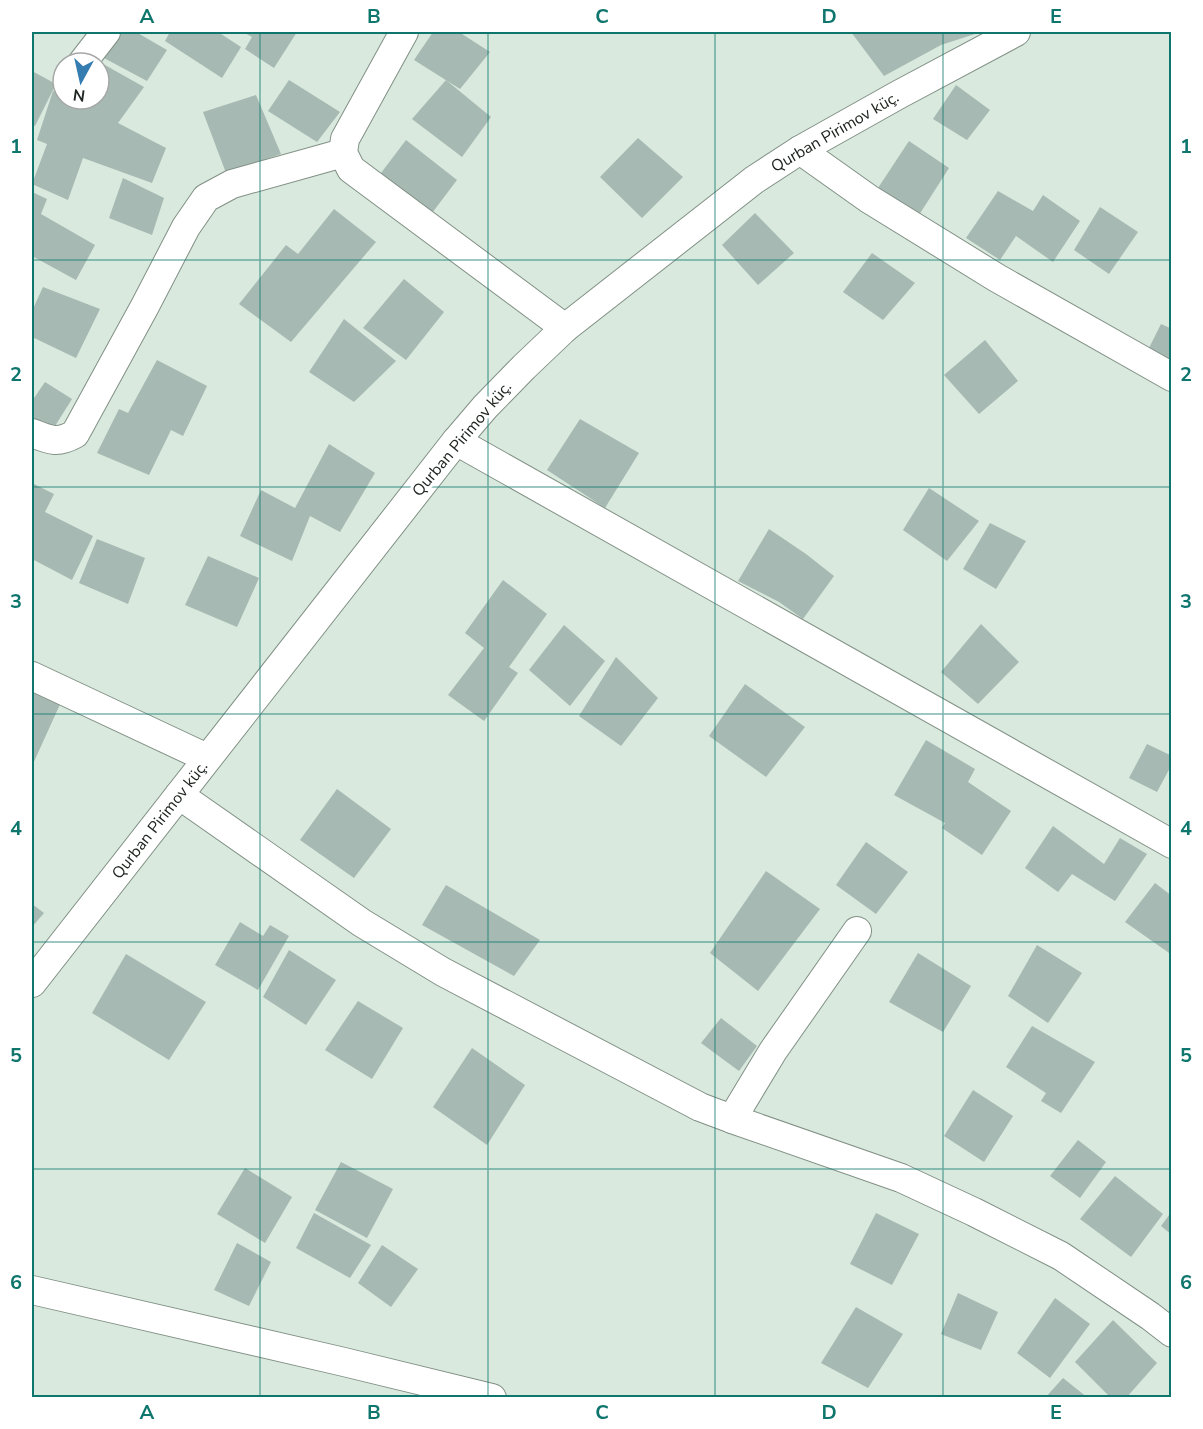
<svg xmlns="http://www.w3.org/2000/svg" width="1203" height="1429" font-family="'Nunito Sans',sans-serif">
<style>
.building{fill:#a6b9b2}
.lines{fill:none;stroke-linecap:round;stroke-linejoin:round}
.minor-casing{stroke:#819085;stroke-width:30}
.minor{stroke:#fff;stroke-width:28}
.grid{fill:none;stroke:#0f766e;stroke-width:1.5;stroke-opacity:0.55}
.labels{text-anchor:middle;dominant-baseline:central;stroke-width:6;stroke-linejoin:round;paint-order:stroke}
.street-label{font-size:16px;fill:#202621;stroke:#fff}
.neatline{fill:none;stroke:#0f766e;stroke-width:2}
.grid-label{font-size:20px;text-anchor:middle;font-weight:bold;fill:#0f766e}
</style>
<rect width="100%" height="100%" fill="#d9e9de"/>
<!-- building -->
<g class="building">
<path d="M121 32H136L167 50 147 81 102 57Z"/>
<path d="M170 32H218L241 47 222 78 165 41Z"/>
<path d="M243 32H297L274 68 245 49 252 37Z"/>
<path d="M433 32H459L490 52 460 89 414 60Z"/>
<path d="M851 32H981L941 45 884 76Z"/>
<path d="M96 60 144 87 118 123 166 148 152 183 83 158 68 200 32 184 47 144 37 140 53 91 63 96V99H99V63Z"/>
<path d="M32 71 56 84 35 126 32 124Z"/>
<path d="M289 80 340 112 317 142 268 111Z"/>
<path d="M446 80 491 117 462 157 412 119Z"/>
<path d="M956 85 990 110 967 140 933 119Z"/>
<path d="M256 95 281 154 226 173 203 112Z"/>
<path d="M638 138 683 177 642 218 600 177Z"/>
<path d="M406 140 457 180 429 217 378 177Z"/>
<path d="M909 141 949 168 919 215 878 188Z"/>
<path d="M123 178 164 198 152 235 109 218Z"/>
<path d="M998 191 1033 211 1043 195 1080 221 1053 262 1016 236 1000 260 966 238Z"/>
<path d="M32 192 47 199 41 214 95 245 76 280 32 256Z"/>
<path d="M1100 207 1138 232 1109 274 1074 250Z"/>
<path d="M334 209 376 242 291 342 239 304 286 245 298 254Z"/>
<path d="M755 213 794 253 758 285 722 245Z"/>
<path d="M872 253 915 283 883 320 843 292Z"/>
<path d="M404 279 444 312 406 360 363 328Z"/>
<path d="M43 287 100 309 76 358 32 337V311Z"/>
<path d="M344 319 396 361 354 402 309 372Z"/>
<path d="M1161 324 1172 329V368L1146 354Z"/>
<path d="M985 340 1018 381 979 414 944 375Z"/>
<path d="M157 360 207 386 183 436 171 430 149 475 97 453 119 409 128 413Z"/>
<path d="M45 382 72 399 50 434 32 424V401Z"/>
<path d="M580 419 639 453 605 508 547 470Z"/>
<path d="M329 444 375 473 340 532 310 516 292 561 240 536 261 490 295 508Z"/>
<path d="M32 483 54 494 45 512 93 536 72 580 32 559Z"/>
<path d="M929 488 979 521 947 561 903 530Z"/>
<path d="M990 523 1026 541 996 589 963 569Z"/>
<path d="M769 529 806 554 834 576 803 619 779 602 738 581Z"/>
<path d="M97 539 145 558 128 604 79 583Z"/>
<path d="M208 556 259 578 237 627 185 605Z"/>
<path d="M503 580 547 614 509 667 518 673 484 721 448 695 484 648 465 633Z"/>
<path d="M981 624 1019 662 978 704 941 672Z"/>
<path d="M564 625 605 661 570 706 529 670Z"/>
<path d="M616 657 658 698 621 746 579 716Z"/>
<path d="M745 684 805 727 766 777 709 736Z"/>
<path d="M32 687 62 700 32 766Z"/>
<path d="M926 740 975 769 968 782 1011 811 982 855 942 828 945 823 894 795Z"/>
<path d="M1147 744 1172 756V764L1157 792 1129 778Z"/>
<path d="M337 789 391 829 354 878 300 840Z"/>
<path d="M1053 826 1104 864 1120 838 1147 854 1115 901 1072 874 1058 892 1025 868Z"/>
<path d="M866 842 908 872 876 914 836 885Z"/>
<path d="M766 871 820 909 758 991 710 953Z"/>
<path d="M1155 883 1172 896V955L1125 922Z"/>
<path d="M446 885 540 940 514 976 422 925Z"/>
<path d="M32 904 44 913 32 927Z"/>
<path d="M240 922 263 936 270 925 289 936 258 990 215 965Z"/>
<path d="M1037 945 1082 973 1048 1023 1008 996Z"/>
<path d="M289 950 336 980 306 1025 263 997Z"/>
<path d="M918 953 971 986 943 1032 889 1002Z"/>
<path d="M126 954 206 1002 169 1060 92 1013Z"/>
<path d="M358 1001 403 1028 372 1079 325 1050Z"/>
<path d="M721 1018 757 1046 739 1071 701 1043Z"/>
<path d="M1032 1026 1095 1062 1061 1113 1041 1101 1046 1093 1006 1067Z"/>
<path d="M472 1048 525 1085 487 1145 433 1107Z"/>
<path d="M973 1090 1013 1116 984 1162 944 1136Z"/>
<path d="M1078 1140 1106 1162 1080 1198 1050 1176Z"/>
<path d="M341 1162 393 1189 367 1238 315 1210Z"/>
<path d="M245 1168 292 1197 265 1243 217 1214Z"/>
<path d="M1115 1176 1163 1214 1131 1257 1080 1219Z"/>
<path d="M1172 1211V1235L1161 1226Z"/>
<path d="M314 1213 371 1245 350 1278 296 1248Z"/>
<path d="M876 1213 919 1234 892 1285 850 1264Z"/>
<path d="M237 1243 271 1262 249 1306 214 1290Z"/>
<path d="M382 1245 418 1269 391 1307 358 1283Z"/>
<path d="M958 1293 998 1312 981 1350 941 1334Z"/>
<path d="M1055 1298 1090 1324 1050 1378 1017 1353Z"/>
<path d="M856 1307 903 1334 868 1388 821 1363Z"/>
<path d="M1113 1320 1157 1363 1126 1398H1111L1075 1362Z"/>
<path d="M1063 1378 1088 1398H1045Z"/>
</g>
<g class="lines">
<!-- minor casing -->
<g class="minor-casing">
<g id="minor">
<path d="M404 32 345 139 343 153 351 169 565 328"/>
<path d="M82 63 106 32"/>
<path d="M800 150 869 199 997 278 1172 377"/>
<path d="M32 433C50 440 57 444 75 434L145 306 186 227 206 198 232 184 343 153"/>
<path d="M456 441 1172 844"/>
<path d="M32 676 207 758"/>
<path d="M179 795 362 923 443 972 700 1107 732 1119 901 1178 974 1212 1061 1256 1150 1316 1172 1333"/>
<path d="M32 983 456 441 485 407 524 367 565 328 754 180 800 150 898 95 1016 32"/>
<path d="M732 1119 773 1051 857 931"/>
<path d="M32 1290 344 1362 492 1398"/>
</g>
</g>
<!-- minor -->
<use href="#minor" class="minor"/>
</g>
<!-- grid -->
<path class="grid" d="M260 32V1398M488 32V1398M715 32V1398M943 32V1398M32 260H1172M32 487H1172M32 714H1172M32 942H1172M32 1169H1172"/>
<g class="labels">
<!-- street labels -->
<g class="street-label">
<text transform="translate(835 132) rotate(-30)">Qurban Pirimov küç.</text>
<text transform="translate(462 439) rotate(-50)">Qurban Pirimov küç.</text>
<text transform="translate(160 820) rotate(-52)">Qurban Pirimov küç.</text>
</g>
</g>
<!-- border -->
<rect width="1203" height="1429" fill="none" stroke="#ffffff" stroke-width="66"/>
<!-- north arrow -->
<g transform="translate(81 81) rotate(188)"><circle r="28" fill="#ffffff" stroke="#a6a8a6" stroke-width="1.5"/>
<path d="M0-4.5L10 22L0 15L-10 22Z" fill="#357cb1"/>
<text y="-9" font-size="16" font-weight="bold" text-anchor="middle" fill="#202621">N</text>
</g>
<rect x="33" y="33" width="1137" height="1363" class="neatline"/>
<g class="grid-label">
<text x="147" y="23">A</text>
<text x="374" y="23">B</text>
<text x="602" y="23">C</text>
<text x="829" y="23">D</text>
<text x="1056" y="23">E</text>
<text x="16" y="153">1</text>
<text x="1186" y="153">1</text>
<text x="16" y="381">2</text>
<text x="1186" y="381">2</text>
<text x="16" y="608">3</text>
<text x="1186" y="608">3</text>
<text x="16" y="835">4</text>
<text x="1186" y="835">4</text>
<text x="16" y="1062">5</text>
<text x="1186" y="1062">5</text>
<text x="16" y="1289">6</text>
<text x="1186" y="1289">6</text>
<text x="147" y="1419">A</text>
<text x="374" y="1419">B</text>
<text x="602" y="1419">C</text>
<text x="829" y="1419">D</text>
<text x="1056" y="1419">E</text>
</g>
</svg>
